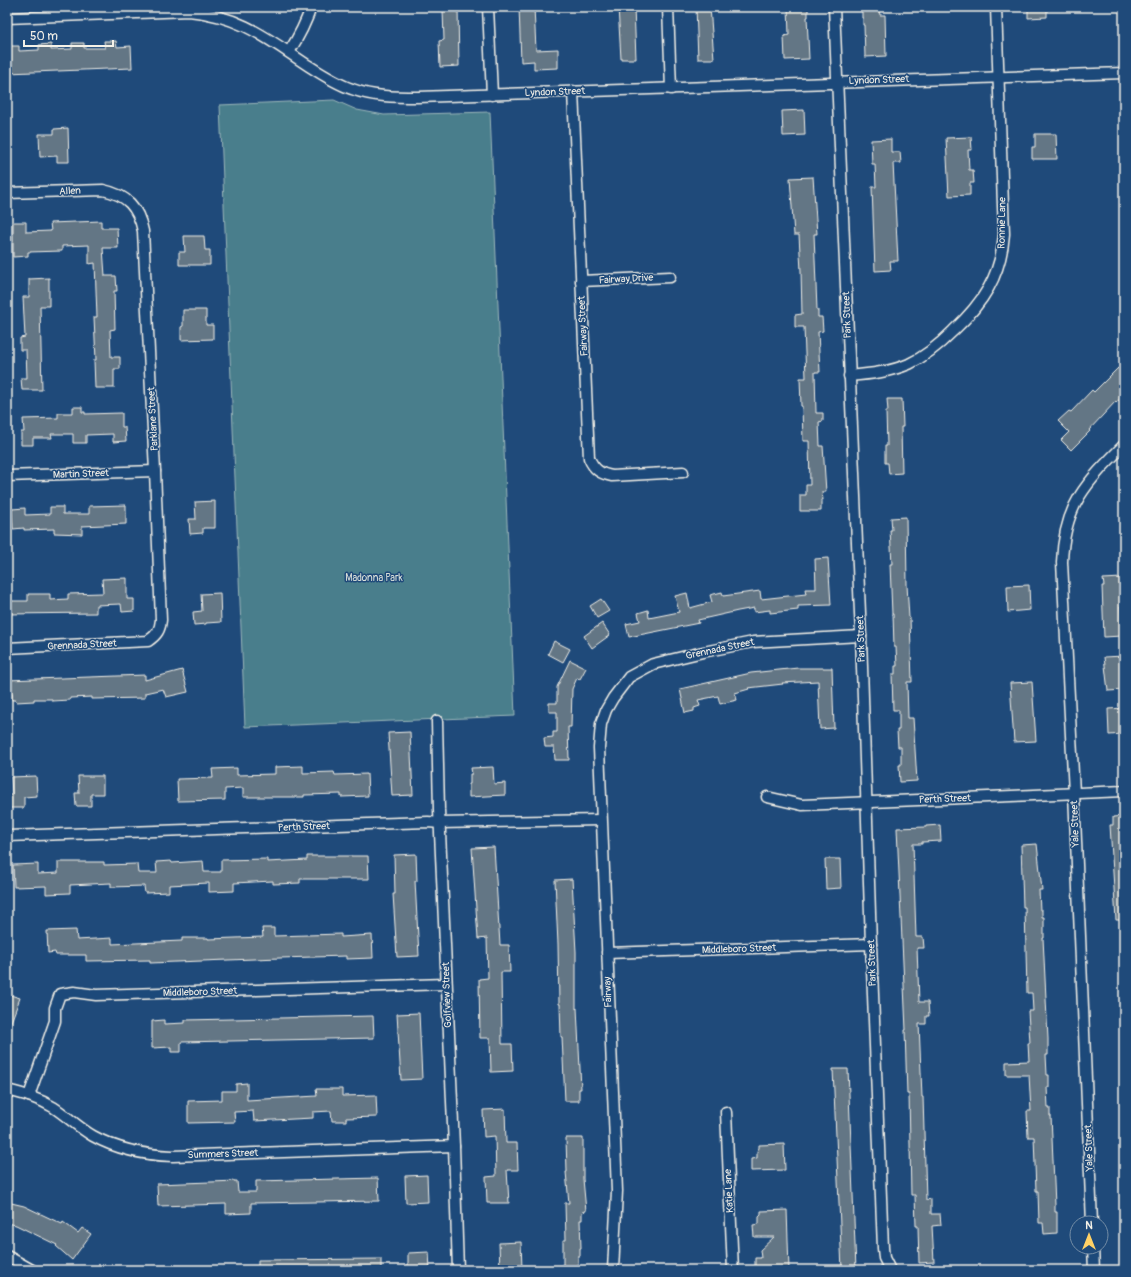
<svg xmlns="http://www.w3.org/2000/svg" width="1131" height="1277" font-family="Pangolin,sans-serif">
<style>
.green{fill:#487e8c;stroke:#9eb8ba}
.building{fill:#647685;stroke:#f4f1e8}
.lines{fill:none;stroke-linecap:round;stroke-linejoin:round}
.minor-casing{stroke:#f4f1e8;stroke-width:13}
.minor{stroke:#1f4a7a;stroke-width:10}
.labels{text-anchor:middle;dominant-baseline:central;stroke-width:3;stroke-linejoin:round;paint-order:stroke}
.street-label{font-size:10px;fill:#f4f1e8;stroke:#1f4a7a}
.park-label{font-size:10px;fill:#dae0da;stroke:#1f4a7a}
</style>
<rect width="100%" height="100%" fill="#1f4a7a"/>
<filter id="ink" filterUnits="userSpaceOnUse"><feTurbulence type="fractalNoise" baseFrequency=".025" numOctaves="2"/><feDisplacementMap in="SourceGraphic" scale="8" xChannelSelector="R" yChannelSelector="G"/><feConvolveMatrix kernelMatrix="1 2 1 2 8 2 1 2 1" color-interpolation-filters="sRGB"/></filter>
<g filter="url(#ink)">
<!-- green -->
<path class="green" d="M334 100 357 110 384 115 490 112 515 716 245 727 220 105Z"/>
<!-- building -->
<g class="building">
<path d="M519 7H534L536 50 558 49V68L534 69V61L521 62Z"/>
<path d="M618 7H634L636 59H621Z"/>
<path d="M696 7H710L714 59H698Z"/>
<path d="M788 7H808V17H807L809 59 785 60 784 36 789 35Z"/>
<path d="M862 7H878L880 15H885L886 56 865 57 864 25H863V18H862Z"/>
<path d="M1028 7H1047V17L1028 18Z"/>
<path d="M458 9 459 66 440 67 439 41 444 40 443 10Z"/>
<path d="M104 41H116L117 47 131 46 132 68 8 73 7 46H19V51L39 50V45L51 44V50L72 49V43H84V48H105Z"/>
<path d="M804 110 805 135 783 136 782 111Z"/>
<path d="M68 128 69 162H57V156L40 157 39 134H54V129Z"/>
<path d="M1035 134H1056L1057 159H1032V147H1035Z"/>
<path d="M971 137 972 150H968L969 170H973L974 183H970V195L949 196 946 138Z"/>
<path d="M891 139V152H900L901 163H893L898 261H890L891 270 875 271 872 187H876L875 164H872L871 140Z"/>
<path d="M813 177 817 234H814L817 310H818V317H822L823 331 818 332 820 372H815L816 413H823V421L819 422 820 446H823L826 492H822L823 500H821V511H800V495H806V485H810L809 441H803L802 406H801L800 378H806L804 327H795V315L802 314 801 271 799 235H794L790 178Z"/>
<path d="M101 221V228H117L118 248H103L105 276H116L117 291H114L115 329 110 330 111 357H120V369H114V388H95L94 360H96L94 317H97L95 263 89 264V245L62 246V251L28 252V256L13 257V222H26V232L51 231 50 223Z"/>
<path d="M184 236H204L205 250H210V265H179V252H185Z"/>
<path d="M49 278V306H40L42 390H22L21 378H27L26 350H20V338L25 337 23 297H29V279Z"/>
<path d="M183 310H206V325H213V339L181 340V327L183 326Z"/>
<path d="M1118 368 1124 374V394L1117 402 1116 401 1089 430 1090 431 1071 450 1061 440 1069 432 1058 421 1069 411 1071 412 1092 390 1094 392Z"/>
<path d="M887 399H902L903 427H901L902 473 889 474 888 463H885V446H887L886 411H888Z"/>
<path d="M73 407H82V412H85V414L122 413V427H125L126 441 113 442V434L86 435V443H73V434H51L52 438H33V445H21V432H24L23 419 58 418V413H73Z"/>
<path d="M215 501V528H203V533L190 534 189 519H196L195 502Z"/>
<path d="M126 505V524L82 526V534L54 533V529L24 530V528L13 529 12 509 25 508V515L50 514V507H63V514H89V506Z"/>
<path d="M906 517 907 585 909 618H910L912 682H907L908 718H913L917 781 900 782 899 765H901V747H898L897 730H899V710H893L892 674H895V666H897L896 647H894L893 614H892L890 564H892L890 530H892L891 518Z"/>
<path d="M828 558 831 605 798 606V610L770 613V610L754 612V608L738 611 698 620 699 623 629 637 626 624 640 621 638 613 648 610 649 618 679 612 675 596 687 593 690 608 712 602 710 595 722 592 723 596 760 591 761 599 806 594 805 589H816L815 559Z"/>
<path d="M127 578V599H134V611L122 612 121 604 96 605V613L7 614V601H28V594H50V600L68 599V594L103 593 102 579Z"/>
<path d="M1122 578 1124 606H1120L1122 636 1104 637 1102 586H1104L1103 579Z"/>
<path d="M1029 585 1030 610 1008 612 1007 586Z"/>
<path d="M220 593 221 622 206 623V624L194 625 193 612 202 611 201 594Z"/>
<path d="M601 599 609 611 597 618 590 606Z"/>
<path d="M602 623 610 635 592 648 584 636Z"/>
<path d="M554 641 570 649 563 662 548 654Z"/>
<path d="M1124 656V690L1108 691 1104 657Z"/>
<path d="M570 660 586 668 580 679 577 678 572 689 571 727H568L569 760H555L554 747H545L544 738 553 737V732H557V712H549V703H557V687Z"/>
<path d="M798 668H832L834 728 820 729 818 681 782 683 783 684 748 688 749 689 735 693 737 700 720 704 718 696 698 700 700 706 694 708V711L685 713 680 689 751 673Z"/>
<path d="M182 670 188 692 166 697 163 689 145 693V698L92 699V697L70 698V700L52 701V699H34V701L16 702V700H12V693H7V680L145 675V680Z"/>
<path d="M1032 682 1036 741 1014 742 1010 683Z"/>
<path d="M1124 708V734L1109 735 1108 709Z"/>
<path d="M410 732 413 795 392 796 388 733Z"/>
<path d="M303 766V773L334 772 335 775 367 774 368 796 341 797V794L304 795V797H243V788L225 789V800L178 801 177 779 213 778 212 769 237 768V775L275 774V767Z"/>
<path d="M493 767 494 784 505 783V795L469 797V784H470V774H472L471 768Z"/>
<path d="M36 776 37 796 24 797V808H9V795H12L11 777Z"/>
<path d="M78 776H103V794H91V806H76L75 793H79Z"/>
<path d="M1124 816V920H1116L1110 825H1113V817Z"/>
<path d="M940 825 941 841 922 842V844H913L916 937H923L924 948H917L919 1002H928L929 1016H926V1024H919L922 1097H923L926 1200 931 1199V1214H940L941 1225 932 1226 934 1262 919 1263 918 1226H916L915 1195H911L909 1094H907L905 1030H906L897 828 926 827V826Z"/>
<path d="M1037 844 1042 890H1039L1040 910H1042V917H1044V938H1043L1048 1039V1055H1046L1047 1075H1049V1087H1047L1048 1108H1050V1116H1051L1055 1205V1212H1057V1233L1044 1234 1043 1223H1039L1038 1191H1036L1034 1137H1028L1027 1111H1031L1029 1075H1006V1062L1029 1061 1028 1043H1030L1028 1011H1033L1032 993H1027L1025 907H1023L1021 845Z"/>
<path d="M494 847 500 945H509L510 972H501L502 1044H512L513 1071 491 1072 490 1038H480L479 979 488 978 487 938 478 939 472 848Z"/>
<path d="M416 854 417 881H415L419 956 397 957 393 894H395L394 855Z"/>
<path d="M307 856H368L369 879H300V883L273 884V881L234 883V891L209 892V883L169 885V892L145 893 144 886 111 887V883L70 885V893L46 894V886L14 887 13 865 38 864V874L58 873V862H104V865L137 864 138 873H157L156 862 171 861 172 863 203 861 204 872H221V860L267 859V862L307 860Z"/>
<path d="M825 859H840L841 888 826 889Z"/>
<path d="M572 879 576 952V1009L577 1008 581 1089H579V1101H565L562 1037H561L560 1004H559L558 944 555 880Z"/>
<path d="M262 928H274V936L341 934V937L372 935 373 958 346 959V956L280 958 150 963V960L86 961V955H56L55 952 48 953 47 931 76 930 77 940 112 938V944L182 941V938H208V939L263 937Z"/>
<path d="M7 994 20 998 8 1030H7Z"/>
<path d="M419 1013 422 1079 401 1080 397 1014Z"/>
<path d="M373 1016 374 1038 181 1042V1052H171V1047L152 1048V1021L164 1020V1024L185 1023V1020Z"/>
<path d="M833 1069H848L856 1270H842Z"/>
<path d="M247 1083V1100L317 1096 316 1089H342V1096L376 1095 377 1117 346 1118V1121H332L331 1111 313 1112V1118L254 1121 253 1111 234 1112 235 1122 188 1123V1101L222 1100V1091H236V1084Z"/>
<path d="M505 1109 506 1143H517L518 1170H507L509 1203H487L486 1177 496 1176 495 1136 484 1137 483 1110Z"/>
<path d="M566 1138H583V1179L586 1211 582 1212V1220H580L581 1248H580V1256H578V1267L563 1268V1240H566L565 1203H569L566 1172H567Z"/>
<path d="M784 1144 785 1170 751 1171V1159L757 1158V1151L759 1148V1145Z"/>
<path d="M427 1175 428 1202 406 1203 405 1176Z"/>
<path d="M378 1178 379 1201 251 1203V1213L226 1214V1204L158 1206 157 1184 237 1181 238 1192H256V1181Z"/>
<path d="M7 1202 24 1206 62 1224 63 1222 78 1233 82 1228 91 1234 72 1260 56 1246 57 1245 16 1225 7 1223Z"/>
<path d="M787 1210 789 1270H755V1258H761L760 1250 774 1237H754L753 1225 759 1224V1217L761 1215V1211Z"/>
<path d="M521 1242 522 1269 500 1270 499 1243Z"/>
<path d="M429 1252 430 1270H408V1253Z"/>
<path d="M381 1259V1270H258V1260Z"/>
</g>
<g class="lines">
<!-- minor casing -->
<g class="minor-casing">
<g id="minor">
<path d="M488 7 492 95"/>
<path d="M668 7 671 89"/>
<path d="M834 7 861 636 871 944 883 1248 884 1258 890 1270"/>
<path d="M7 18 189 11C241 16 268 39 309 66 323 75 337 84 352 89 373 97 395 97 418 97L1124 73"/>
<path d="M289 52C298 38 306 23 311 7"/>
<path d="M573 91 589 458C594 470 601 474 612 476L683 472"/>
<path d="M7 193 103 190C127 195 138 207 143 231L155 471 161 620C160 630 157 635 148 641L7 648"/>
<path d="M581 281 670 277"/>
<path d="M849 376C870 374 890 372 909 364 926 356 940 344 953 331 983 303 1001 276 1004 234L996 7"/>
<path d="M7 476 155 471"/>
<path d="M437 721 439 810 454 1146 458 1270"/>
<path d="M767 797 802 805 1124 791"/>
<path d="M7 836 428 822 440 823 601 820"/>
<path d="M607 953 871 944"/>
<path d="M7 1090C23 1094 38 1098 53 1107 67 1116 79 1128 93 1136 118 1150 145 1155 173 1156L454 1146"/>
<path d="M29 1096 55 1021V1008L60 994 74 992 96 995 446 984"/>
<path d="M726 1112 733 1270"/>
<path d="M1092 1223 1074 793 1062 562C1064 505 1086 483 1124 445"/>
<path d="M1093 1247 1094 1270"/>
<path d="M7 1256 32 1270"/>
<path d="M613 1270 617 1191 599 748 601 724 606 710 613 698 629 677 653 664 703 652 753 642 861 636"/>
</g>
</g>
<!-- minor -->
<use href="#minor" class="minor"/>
</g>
</g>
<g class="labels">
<!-- street labels -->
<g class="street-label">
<text transform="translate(879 80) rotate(-2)">Lyndon Street</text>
<text transform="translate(555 92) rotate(-2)">Lyndon Street</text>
<text transform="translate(70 191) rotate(-2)">Allen</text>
<text transform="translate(1002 223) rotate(-89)">Ronnie Lane</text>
<text transform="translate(626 279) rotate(-3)">Fairway Drive</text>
<text transform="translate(847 315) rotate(-92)">Park Street</text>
<text transform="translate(583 326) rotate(-93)">Fairway Street</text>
<text transform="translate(153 419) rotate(-93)">Parklane Street</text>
<text transform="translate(81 474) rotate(-2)">Martin Street</text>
<text transform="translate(861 639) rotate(-92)">Park Street</text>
<text transform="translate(82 645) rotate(-3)">Grennada Street</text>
<text transform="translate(720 649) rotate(-12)">Grennada Street</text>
<text transform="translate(945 799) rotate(-2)">Perth Street</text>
<text transform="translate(1075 824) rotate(-92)">Yale Street</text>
<text transform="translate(304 827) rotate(-2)">Perth Street</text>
<text transform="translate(739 949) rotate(-2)">Middleboro Street</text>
<text transform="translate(872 963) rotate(-92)">Park Street</text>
<text transform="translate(200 992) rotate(-2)">Middleboro Street</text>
<text transform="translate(608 992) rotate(-92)">Fairway</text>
<text transform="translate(447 995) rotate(-92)">Golfview Street</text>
<text transform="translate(1089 1148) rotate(-92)">Yale Street</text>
<text transform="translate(223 1154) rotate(-2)">Summers Street</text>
<text transform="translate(729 1191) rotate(-93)">Katie Lane</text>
</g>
<!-- park labels -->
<g class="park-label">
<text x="374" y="578">Madonna Park</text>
</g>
</g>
<!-- margin -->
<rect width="1131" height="1277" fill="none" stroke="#1f4a7a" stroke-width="24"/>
<rect x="12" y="12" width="1107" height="1253" fill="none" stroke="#f4f1e8" stroke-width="1.5" filter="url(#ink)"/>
<!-- north arrow -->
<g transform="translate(1089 1235)"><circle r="19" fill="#1f4a7a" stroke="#748da6"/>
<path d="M0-3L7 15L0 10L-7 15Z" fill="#ffd166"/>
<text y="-6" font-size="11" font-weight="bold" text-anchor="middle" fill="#f4f1e8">N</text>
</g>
<!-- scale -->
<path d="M24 40v6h89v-6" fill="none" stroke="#f4f1e8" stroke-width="2"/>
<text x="30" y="40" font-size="12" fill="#f4f1e8" stroke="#1f4a7a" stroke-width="3" paint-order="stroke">50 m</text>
</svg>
